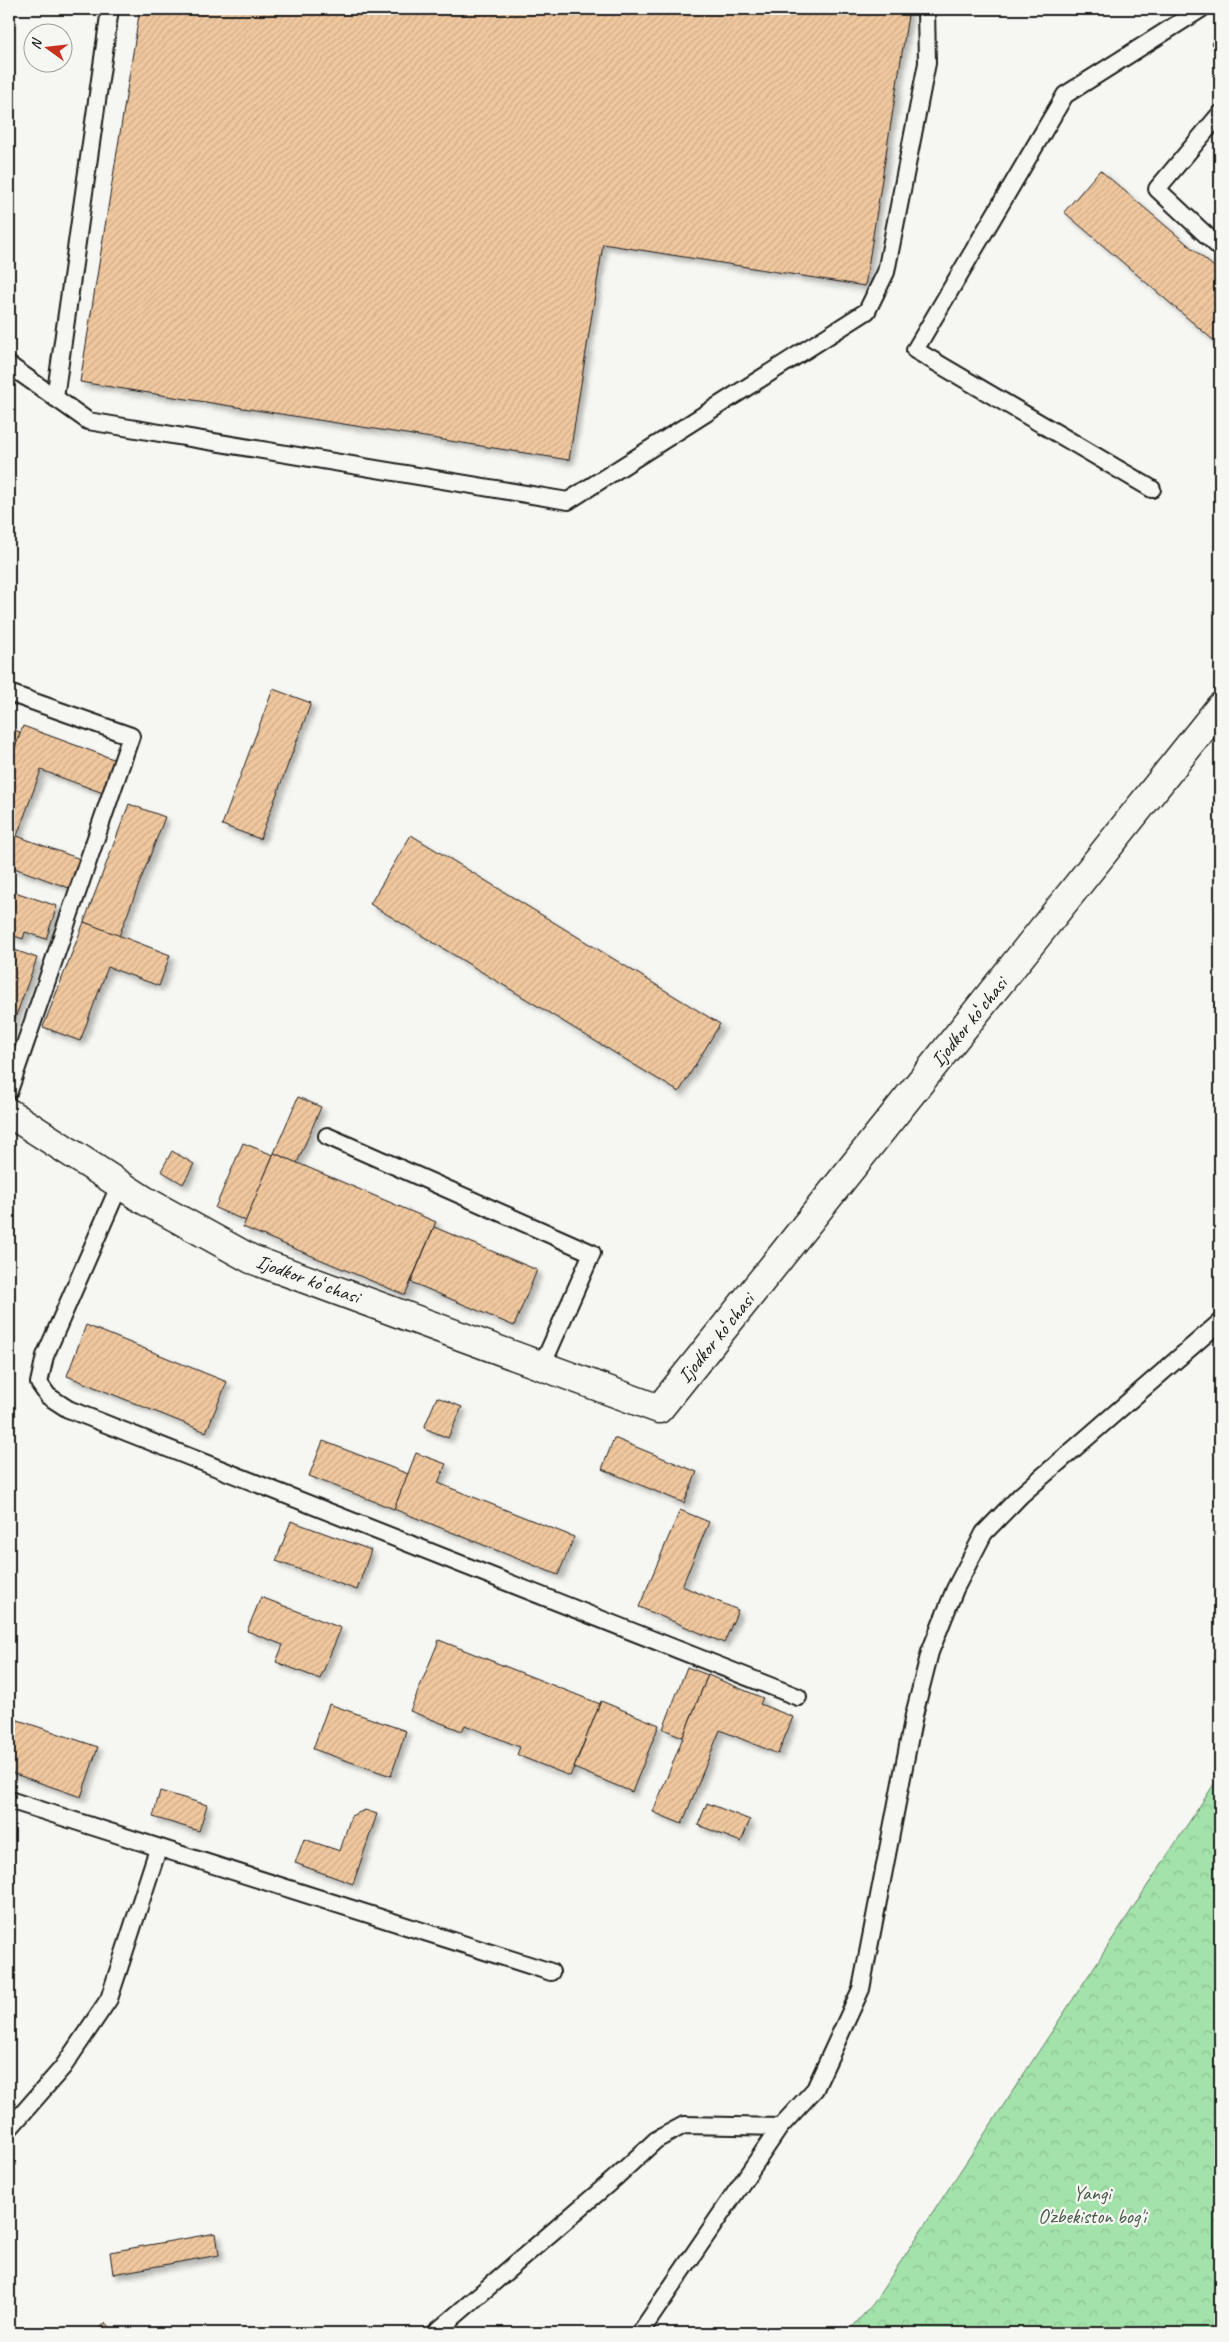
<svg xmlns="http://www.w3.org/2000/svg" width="1229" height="2342" font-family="Caveat,sans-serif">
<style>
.park{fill:url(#park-crowns);stroke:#607f63}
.building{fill:url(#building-hatch);stroke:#1c1c1c;filter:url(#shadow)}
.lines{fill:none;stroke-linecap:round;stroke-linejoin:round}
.lane-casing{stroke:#1c1c1c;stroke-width:20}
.street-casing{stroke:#1c1c1c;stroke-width:31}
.lane{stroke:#f6f6f2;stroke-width:16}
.street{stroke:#f6f6f2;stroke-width:28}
.labels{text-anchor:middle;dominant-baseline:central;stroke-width:4.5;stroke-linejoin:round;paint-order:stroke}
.street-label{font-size:20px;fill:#1c1c1c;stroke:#f6f6f2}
.park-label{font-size:20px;fill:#445747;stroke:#f6f6f2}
</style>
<defs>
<pattern id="park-crowns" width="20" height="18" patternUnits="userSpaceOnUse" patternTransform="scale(1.25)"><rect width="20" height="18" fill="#a3e2aa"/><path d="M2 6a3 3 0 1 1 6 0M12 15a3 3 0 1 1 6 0" fill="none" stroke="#8cc192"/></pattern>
<pattern id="building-hatch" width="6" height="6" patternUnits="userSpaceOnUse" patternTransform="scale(1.25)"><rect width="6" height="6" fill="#f0c89f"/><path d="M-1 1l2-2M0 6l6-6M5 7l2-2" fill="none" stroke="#cdab88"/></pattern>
<filter id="shadow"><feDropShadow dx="4.5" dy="4.5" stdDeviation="2.5" flood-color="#0004"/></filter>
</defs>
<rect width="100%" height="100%" fill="#f6f6f2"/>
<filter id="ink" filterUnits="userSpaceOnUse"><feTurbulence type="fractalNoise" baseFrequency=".02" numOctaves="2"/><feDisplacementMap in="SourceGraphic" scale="10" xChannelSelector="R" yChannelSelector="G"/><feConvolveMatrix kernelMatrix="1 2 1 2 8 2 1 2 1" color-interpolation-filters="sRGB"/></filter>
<g filter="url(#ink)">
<!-- park -->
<path class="park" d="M1220 1775V2333H847L873 2304Z"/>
<!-- building -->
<g class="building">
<path d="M140 9H909L865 286 603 244 569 460 80 382Z"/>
<path d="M1220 33V51L1211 43Z"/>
<path d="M1100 170 1220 272V346L1064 212Z"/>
<path d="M273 689 311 703 260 839 222 825Z"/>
<path d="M23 726 116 760 103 793 41 770 17 836 80 859 69 888 9 866V764Z"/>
<path d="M9 728 20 732 9 764Z"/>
<path d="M129 804 165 817 119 936 84 922Z"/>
<path d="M411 835 720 1024 679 1092 370 904Z"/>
<path d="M9 890 57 906 46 939 25 932 23 939 9 934Z"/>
<path d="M84 922 170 955 159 986 108 967 80 1041 43 1027Z"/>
<path d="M9 948 37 958 9 1035Z"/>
<path d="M298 1097 321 1107 297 1163 274 1153Z"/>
<path d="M243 1143 273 1155 246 1221 215 1208Z"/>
<path d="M172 1151 194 1164 183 1184 161 1171Z"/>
<path d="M274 1153 436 1222 405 1295 243 1227Z"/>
<path d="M434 1227 537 1270 514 1326 411 1282Z"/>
<path d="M86 1325 227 1382 206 1432 67 1376Z"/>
<path d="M437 1397 462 1407 448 1438 424 1428Z"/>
<path d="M614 1438 697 1472 684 1503 602 1469Z"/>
<path d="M323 1441 408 1474 394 1509 309 1476Z"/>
<path d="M416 1453 446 1464 438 1483 574 1537 558 1575 394 1509Z"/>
<path d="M680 1510 709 1522 682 1586 738 1610 724 1643 639 1607Z"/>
<path d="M291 1521 371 1550 357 1590 276 1561Z"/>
<path d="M261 1597 341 1628 320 1679 276 1662 283 1645 247 1631Z"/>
<path d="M439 1640 600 1704 570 1776 517 1755 520 1747 465 1725 462 1731 410 1711Z"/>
<path d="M687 1667 708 1675 683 1737 663 1729Z"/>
<path d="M708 1675 763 1698 760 1704 793 1717 778 1754 720 1730 682 1824 653 1812Z"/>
<path d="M601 1701 659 1725 632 1792 574 1768Z"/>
<path d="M329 1704 406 1731 391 1776 313 1749Z"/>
<path d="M9 1717 98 1747 81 1797 9 1772Z"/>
<path d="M160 1791 207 1805 199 1831 153 1817Z"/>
<path d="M707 1803 750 1820 741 1842 698 1825Z"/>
<path d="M365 1810 377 1814 353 1884 295 1863 304 1839 340 1851 351 1816Z"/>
<path d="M216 2233 219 2255 113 2274 110 2252Z"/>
<path d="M105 2323 116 2333H95Z"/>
</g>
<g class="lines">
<!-- lane casing -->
<g class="lane-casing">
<g id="lane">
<path d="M1220 114 1157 189 1220 248"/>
<path d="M9 365 88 421 568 501 867 311 886 272 927 63 926 9"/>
<path d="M55 398 110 9"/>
<path d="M1152 489 915 350 1065 95 1201 9"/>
<path d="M9 693 131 736 9 1091"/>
<path d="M327 1136 592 1253 542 1366"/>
<path d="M120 1184 45 1356 39 1383 48 1396 68 1409 798 1697"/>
<path d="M9 1800 551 1972"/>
<path d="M9 2129 63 2067 109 1999 158 1849"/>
<path d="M435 2333 615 2178 656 2140 684 2125 780 2127"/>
<path d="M640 2333 780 2127 815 2089 861 1989 914 1715 930 1652 955 1589 984 1533 1021 1495 1220 1322"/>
</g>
</g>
<!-- street casing -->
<g class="street-casing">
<path id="street" d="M9 1113 144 1200 251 1259 659 1409 1220 707"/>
</g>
<!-- lane -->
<use href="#lane" class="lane"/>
<!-- street -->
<use href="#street" class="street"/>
</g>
</g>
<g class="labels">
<!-- street labels -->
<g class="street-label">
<text transform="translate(969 1022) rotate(-51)">Ijodkor koʻchasi</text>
<text transform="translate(308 1279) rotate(20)">Ijodkor koʻchasi</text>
<text transform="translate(716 1338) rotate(-51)">Ijodkor koʻchasi</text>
</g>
<!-- park labels -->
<g class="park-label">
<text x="1092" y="2193">Yangi<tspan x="1092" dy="23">O'zbekiston bog'i</tspan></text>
</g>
</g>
<!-- margin -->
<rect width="1229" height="2342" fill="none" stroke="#f6f6f2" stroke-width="30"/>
<rect x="15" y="15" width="1199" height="2312" fill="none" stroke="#1c1c1c" stroke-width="2" filter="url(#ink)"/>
<!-- north arrow -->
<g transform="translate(48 48) rotate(285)"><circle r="24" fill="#f6f6f2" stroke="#9f9f9c"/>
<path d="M0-4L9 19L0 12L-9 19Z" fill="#c8321e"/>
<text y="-8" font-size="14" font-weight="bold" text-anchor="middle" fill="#1c1c1c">N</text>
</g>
</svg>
